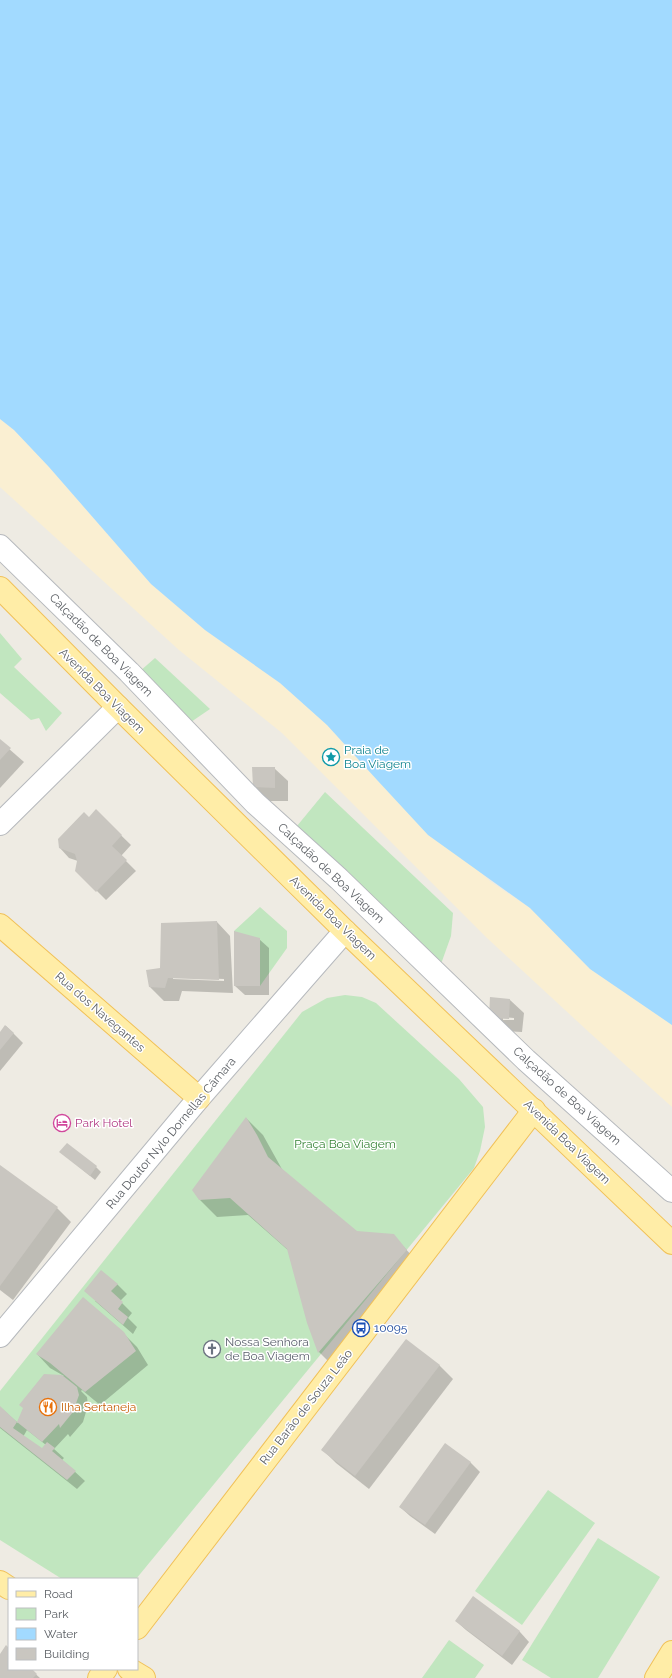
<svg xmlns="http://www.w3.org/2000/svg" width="672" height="1678" font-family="Raleway,sans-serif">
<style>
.green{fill:#c1e6bf}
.sand{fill:#faefd2}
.water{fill:#a2daff}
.shadow{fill:#0003;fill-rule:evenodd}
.building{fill:#c9c6c0}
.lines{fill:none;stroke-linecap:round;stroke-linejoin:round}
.minor-casing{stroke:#b6b9bd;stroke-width:24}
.major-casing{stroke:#f1c158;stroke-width:24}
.minor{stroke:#fff;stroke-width:22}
.major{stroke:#ffeda7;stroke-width:22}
.labels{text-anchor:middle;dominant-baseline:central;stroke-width:3;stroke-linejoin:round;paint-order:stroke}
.street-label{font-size:12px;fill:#5b5f64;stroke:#fff}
.culture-label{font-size:12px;fill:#0d838f;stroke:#fff;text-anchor:start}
.hotel-label{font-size:12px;fill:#b23c85;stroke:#fff;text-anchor:start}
.park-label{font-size:12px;fill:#348234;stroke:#fff}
.transit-label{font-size:12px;fill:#164399;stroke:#fff;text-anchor:start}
.worship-label{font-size:12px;fill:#5b616d;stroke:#fff;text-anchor:start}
.food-label{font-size:12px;fill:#c56008;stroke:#fff;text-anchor:start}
</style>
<rect width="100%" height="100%" fill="#eeebe3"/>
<!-- green -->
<g class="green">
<path d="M0 633 22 659 14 667 62 713 46 731 39 718 31 720 0 693Z"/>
<path d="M155 658 210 709 188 724 139 672Z"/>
<path d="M325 792 453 913 451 936 441 964 297 826Z"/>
<path d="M260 907 287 931V948L260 986 259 938 235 939 234 931Z"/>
<path d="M345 995 362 997 376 1003 459 1079 483 1107 485 1127 480 1151 474 1168 136 1579H62L0 1540V1391L302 1012 327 998Z"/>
<path d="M548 1490 595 1523 522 1625 475 1591Z"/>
<path d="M598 1538 660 1577 598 1678H551L522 1660Z"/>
<path d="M449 1640 484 1665 475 1678H422Z"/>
</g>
<!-- sand -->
<path class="sand" d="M0 419 14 430 49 467 151 584 205 630 280 683 327 725 378 781 491 882 530 908 590 969 672 1025V1107L590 1033 487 938 282 733 179 650 0 487Z"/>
<!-- water -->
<path class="water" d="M0 0H672V1025L590 969 530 908 428 835 378 781 327 725 280 683 205 630 151 584 49 467 14 430 0 419Z"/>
<!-- shadow -->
<g class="shadow">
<path d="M0 741 24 762 0 788Z"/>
<path d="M274 768 288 781V801H267L254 787Z"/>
<path d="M96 811 131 845 121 856 136 871 106 900 76 870 78 861 69 858 60 848Z"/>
<path d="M217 922 230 936 233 993 182 991 179 1001H164L150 987 161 969ZM173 977 224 979V981L173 979Z"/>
<path d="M259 939 269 948V995H245L235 986Z"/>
<path d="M491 998 510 1000 524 1013 522 1032 503 1031ZM503 1017 514 1018V1020H503Z"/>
<path d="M6 1026 23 1043 0 1071V1033Z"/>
<path d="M246 1118 263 1135 283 1171 357 1232 393 1235 423 1268 336 1369 319 1352 308 1322 289 1251 248 1215 217 1217 200 1200Z"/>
<path d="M61 1152 96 1167 101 1172 95 1180Z"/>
<path d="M0 1166 57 1208 71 1222 13 1300 0 1290Z"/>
<path d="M117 1284 127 1294 120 1301 132 1313 128 1318 137 1327 133 1334 95 1301Z"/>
<path d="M123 1333 137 1347 148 1365 100 1405 82 1390 81 1391 87 1397 88 1405 83 1422 70 1437 68 1434 54 1449 64 1458 62 1460 85 1481 77 1489 0 1428V1407L18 1423 44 1375 64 1376 50 1368 37 1354ZM27 1430 46 1445 42 1449 23 1437Z"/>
<path d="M439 1365 453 1379 369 1489 336 1463 322 1449Z"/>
<path d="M470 1462 480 1472 435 1534 410 1516 400 1507Z"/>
<path d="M473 1597 520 1632 529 1642 512 1665 466 1630 456 1621Z"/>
<path d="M9 1649V1669H30L40 1678H0V1656Z"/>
</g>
<!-- building -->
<g class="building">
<path d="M0 739 11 748 0 760Z"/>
<path d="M252 767H275V788L253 787Z"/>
<path d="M96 809 122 835 112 846 127 860 96 892 75 871 77 861 75 854 59 848 58 839 84 812 89 817Z"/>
<path d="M217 921 219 980 168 978 165 988 149 987 146 970 160 968 161 923Z"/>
<path d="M234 931 260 938V986H234Z"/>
<path d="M490 997 510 999 509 1019 489 1018Z"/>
<path d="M5 1025 14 1033 0 1050V1032Z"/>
<path d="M246 1117 257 1135 268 1157 357 1231 394 1234 407 1250 318 1353 307 1323 287 1249 230 1198 199 1200 192 1190Z"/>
<path d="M67 1143 97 1166 90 1176 59 1152Z"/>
<path d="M0 1165 58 1207 0 1286Z"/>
<path d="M101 1270 118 1284 111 1291 123 1302 118 1309 128 1317 123 1325 84 1291Z"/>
<path d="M83 1297 124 1332 136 1351 85 1392 50 1363 36 1354Z"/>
<path d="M406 1339 440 1365 355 1476 321 1450Z"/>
<path d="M44 1374 62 1375 77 1387 79 1395 73 1412 60 1428 59 1424 42 1442 17 1422 23 1408 19 1405Z"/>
<path d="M0 1406 17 1422 13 1428 42 1448 47 1442 55 1448 52 1451 76 1471 67 1480 0 1427Z"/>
<path d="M445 1443 471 1462 425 1525 399 1507Z"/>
<path d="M473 1596 520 1631 502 1656 455 1621Z"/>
<path d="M6 1645 9 1648V1669H32L37 1674 33 1678H0V1654Z"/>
</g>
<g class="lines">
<!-- minor casing -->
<g class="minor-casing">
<g id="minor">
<path d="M0 546 129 672 255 803 339 879 526 1060 672 1191"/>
<path d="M0 824 118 707"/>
<path d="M0 1336 199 1098 345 931"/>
</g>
</g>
<!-- major casing -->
<g class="major-casing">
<g id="major">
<path d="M0 588 118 707 345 931 672 1243"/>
<path d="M0 925 199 1098"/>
<path d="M0 1582 9 1588"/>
<path d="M137 1628 534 1110"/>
<path d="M129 1669 144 1678"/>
<path d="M99 1678 106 1669"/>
<path d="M656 1678 672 1652"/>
</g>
</g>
<!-- minor -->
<use href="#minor" class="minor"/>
<!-- major -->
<use href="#major" class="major"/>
</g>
<!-- icons -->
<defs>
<g id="sight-ring" transform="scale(0.9)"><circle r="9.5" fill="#fff" stroke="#0f9aa8" stroke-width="1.5"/><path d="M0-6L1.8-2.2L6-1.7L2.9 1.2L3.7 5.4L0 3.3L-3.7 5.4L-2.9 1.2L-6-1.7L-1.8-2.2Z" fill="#0f9aa8"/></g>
<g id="hotel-ring" transform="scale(0.9)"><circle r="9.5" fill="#fff" stroke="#d1479c" stroke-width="1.5"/><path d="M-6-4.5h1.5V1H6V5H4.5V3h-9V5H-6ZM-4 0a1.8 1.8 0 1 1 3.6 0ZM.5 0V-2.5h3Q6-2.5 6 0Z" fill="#d1479c"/></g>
<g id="bus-ring" transform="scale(0.9)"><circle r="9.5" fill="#fff" stroke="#1a4fb4" stroke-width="1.5"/><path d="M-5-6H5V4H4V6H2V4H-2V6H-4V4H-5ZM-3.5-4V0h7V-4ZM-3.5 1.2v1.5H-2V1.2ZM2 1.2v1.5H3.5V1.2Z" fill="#1a4fb4"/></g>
<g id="church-ring" transform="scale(0.9)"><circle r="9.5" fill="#fff" stroke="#6b7280" stroke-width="1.5"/><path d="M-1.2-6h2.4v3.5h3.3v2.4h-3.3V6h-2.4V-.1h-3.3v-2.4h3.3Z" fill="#6b7280"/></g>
<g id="restaurant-ring" transform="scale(0.9)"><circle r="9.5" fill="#fff" stroke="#e8710a" stroke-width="1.5"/><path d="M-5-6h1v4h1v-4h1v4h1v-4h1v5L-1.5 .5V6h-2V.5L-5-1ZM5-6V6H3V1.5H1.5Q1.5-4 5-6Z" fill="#e8710a"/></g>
</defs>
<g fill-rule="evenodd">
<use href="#sight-ring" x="331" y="757"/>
<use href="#hotel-ring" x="62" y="1123"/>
<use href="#bus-ring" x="361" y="1328"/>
<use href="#church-ring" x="212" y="1349"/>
<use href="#restaurant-ring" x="48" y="1407"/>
</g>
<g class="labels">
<!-- street labels -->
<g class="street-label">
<text transform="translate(101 645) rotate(45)">Calçadão de Boa Viagem</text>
<text transform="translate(102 691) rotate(45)">Avenida Boa Viagem</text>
<text transform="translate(331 873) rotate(43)">Calçadão de Boa Viagem</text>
<text transform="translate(333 918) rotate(44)">Avenida Boa Viagem</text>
<text transform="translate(100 1012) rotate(41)">Rua dos Navegantes</text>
<text transform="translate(567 1096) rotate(42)">Calçadão de Boa Viagem</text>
<text transform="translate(171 1133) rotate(-50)">Rua Doutor Nylo Dornellas Câmara</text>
<text transform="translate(567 1142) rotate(44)">Avenida Boa Viagem</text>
<text transform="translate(306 1407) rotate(-52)">Rua Barão de Souza Leão</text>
</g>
<!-- culture labels -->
<g class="culture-label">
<text x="344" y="750">Praia de<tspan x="344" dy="14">Boa Viagem</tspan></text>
</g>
<!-- hotel labels -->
<g class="hotel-label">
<text x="75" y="1123">Park Hotel</text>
</g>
<!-- park labels -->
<g class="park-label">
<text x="345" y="1144">Praça Boa Viagem</text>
</g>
<!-- transit labels -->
<g class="transit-label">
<text x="374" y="1328">10095</text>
</g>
<!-- worship labels -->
<g class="worship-label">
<text x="225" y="1342">Nossa Senhora<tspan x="225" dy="14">de Boa Viagem</tspan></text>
</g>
<!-- food labels -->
<g class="food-label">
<text x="61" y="1407">Ilha Sertaneja</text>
</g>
</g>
<!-- legend -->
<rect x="8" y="1578" width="130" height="92" fill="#ffffff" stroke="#bdbfc1"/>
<rect x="16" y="1591" width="20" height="6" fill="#ffeda7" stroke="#bdbfc1"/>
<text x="44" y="1598" font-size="12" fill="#5b5f64">Road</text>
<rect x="16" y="1608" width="20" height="12" fill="#c1e6bf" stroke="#bdbfc1"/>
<text x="44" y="1618" font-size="12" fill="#5b5f64">Park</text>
<rect x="16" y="1628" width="20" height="12" fill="#a2daff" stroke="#bdbfc1"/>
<text x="44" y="1638" font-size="12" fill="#5b5f64">Water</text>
<rect x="16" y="1648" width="20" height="12" fill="#c9c6c0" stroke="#bdbfc1"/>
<text x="44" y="1658" font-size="12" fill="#5b5f64">Building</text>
</svg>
